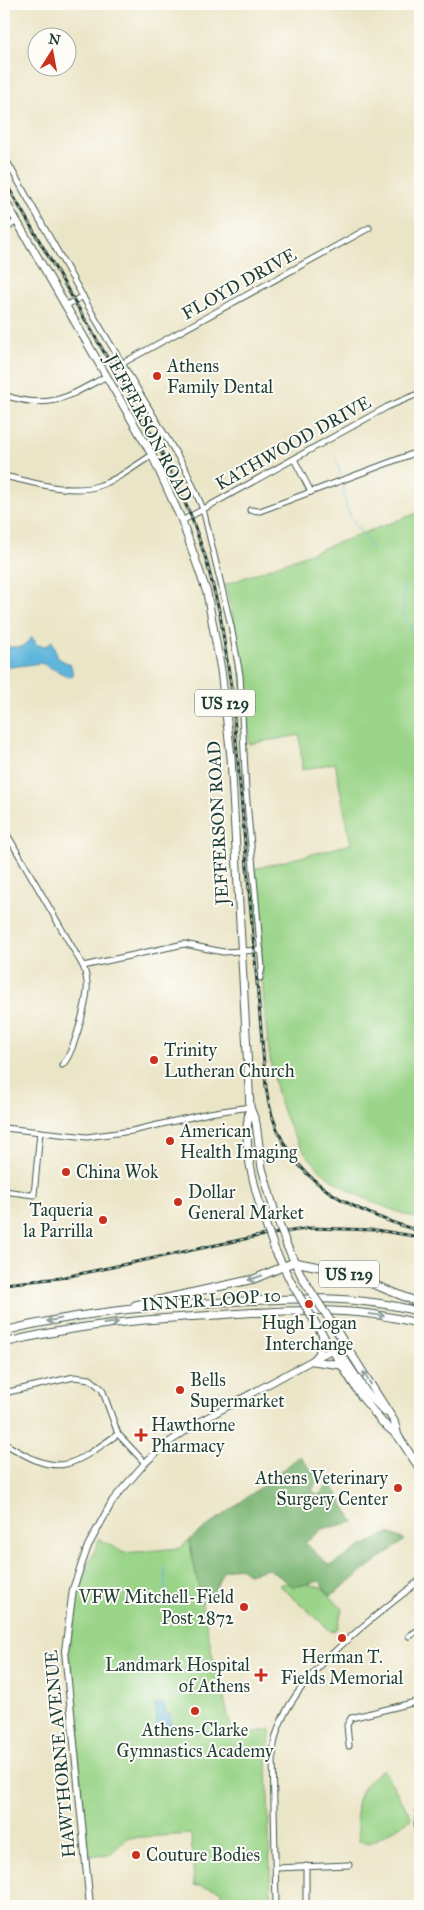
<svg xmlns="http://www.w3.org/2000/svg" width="424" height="1910" font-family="'IM FELL Great Primer',serif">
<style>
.green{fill:#9ad488;stroke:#5c885e}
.forest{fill:#7bb674;stroke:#4d7a54}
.water{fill:#5fb6dc;stroke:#3f7a88}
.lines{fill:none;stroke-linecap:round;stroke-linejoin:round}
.stream{stroke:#5fb6dc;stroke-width:1}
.minor-casing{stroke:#3e564a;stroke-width:7}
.major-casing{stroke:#3e564a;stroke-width:8}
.highway-casing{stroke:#3e564a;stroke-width:9}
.minor{stroke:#fff;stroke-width:5}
.major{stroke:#fff;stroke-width:6}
.highway{stroke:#fff;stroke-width:7}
.rail-casing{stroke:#1f3d34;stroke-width:3}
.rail{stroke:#fdfcf7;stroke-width:1;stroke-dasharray:4;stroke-linecap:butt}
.highway-bridge-casing{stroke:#3e564a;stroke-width:9;stroke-linecap:butt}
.highway-bridge{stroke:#fff;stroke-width:7}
.oneway{stroke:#8f9e9a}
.poi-dot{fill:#c8321e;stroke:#fdfcf7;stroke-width:2}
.labels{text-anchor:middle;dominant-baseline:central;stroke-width:4;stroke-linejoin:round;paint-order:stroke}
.shield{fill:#fdfcf7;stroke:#62766e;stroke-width:1}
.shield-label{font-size:16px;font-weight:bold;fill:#1f3d34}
.street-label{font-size:18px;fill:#1f3d34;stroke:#fdfcf7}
.poi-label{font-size:18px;fill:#1f3d34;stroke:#fdfcf7;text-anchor:start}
</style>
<rect width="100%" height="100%" fill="#fdfcf7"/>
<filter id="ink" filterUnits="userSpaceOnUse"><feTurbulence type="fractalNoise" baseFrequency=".02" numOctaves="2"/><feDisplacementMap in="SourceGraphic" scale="10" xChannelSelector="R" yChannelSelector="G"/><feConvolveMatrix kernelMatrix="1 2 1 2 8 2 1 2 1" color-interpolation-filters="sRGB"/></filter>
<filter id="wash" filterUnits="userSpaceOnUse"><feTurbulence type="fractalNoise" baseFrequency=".0096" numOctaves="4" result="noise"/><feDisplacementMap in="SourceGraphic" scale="20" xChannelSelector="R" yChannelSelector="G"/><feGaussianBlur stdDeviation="1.12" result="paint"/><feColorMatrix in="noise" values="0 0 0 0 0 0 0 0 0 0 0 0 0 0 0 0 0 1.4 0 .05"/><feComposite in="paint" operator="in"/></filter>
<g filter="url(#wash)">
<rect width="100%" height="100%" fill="#ebe5c7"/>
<!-- green -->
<g class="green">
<path d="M420 512V1220C389 1208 351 1197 325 1174 266 1122 268 1039 261 967 258 935 253 901 254 869L351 844 335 763 302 770 300 735 249 744 236 630 225 585Z"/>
<path d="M99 1539 124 1553 180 1548 189 1540 212 1653 234 1738 271 1729 267 1759 271 1906H222V1890L194 1885 191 1834 127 1838 110 1854 87 1856 69 1650 76 1598Z"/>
<path d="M292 1582 322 1587 342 1609 338 1627 332 1632 279 1585Z"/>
<path d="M383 1769 411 1816 410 1820 370 1843 359 1841C355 1807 352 1791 383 1769Z"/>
</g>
<!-- forest -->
<path class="forest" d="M300 1456 318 1478 312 1491 319 1495 330 1482 354 1522 322 1529 305 1543 330 1566 360 1547 389 1533 405 1540 330 1596 320 1581 294 1587 269 1569 248 1574 238 1567 223 1571 214 1592 202 1603 189 1540C226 1512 264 1486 300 1456Z"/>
<!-- water -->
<g class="water">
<path d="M32 637 37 645 46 646 52 641 58 658 71 665 73 675 69 677 41 663 4 668V647H22Z"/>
<path d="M164 1703 165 1714H170L171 1725H166L167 1734 158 1735 155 1704Z"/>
</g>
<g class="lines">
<!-- stream -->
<g class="stream">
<path d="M336 460 342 477"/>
<path d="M343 484C345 520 356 522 372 549"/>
<path d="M403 585 404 616 420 643"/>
<path d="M165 1568 166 1596"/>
</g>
</g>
</g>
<g filter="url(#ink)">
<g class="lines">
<!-- minor casing -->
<g class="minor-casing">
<g id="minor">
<path d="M4 156 96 320 186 470 203 509 231 626 240 675 246 791 262 967 260 978"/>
<path d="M4 231 16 221"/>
<path d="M65 306 83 296"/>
<path d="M123 363 369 228"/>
<path d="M4 395C50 411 67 397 107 376"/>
<path d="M294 459 311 492"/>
<path d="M4 476C33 482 69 495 98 486 117 480 135 466 152 455"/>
<path d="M250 510 260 511 420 451"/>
<path d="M182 521 387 407 420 393"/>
<path d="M4 829 83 966C86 974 88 981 87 990 86 1005 73 1056 62 1065"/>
<path d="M83 966 184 944 223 952 261 950"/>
<path d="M4 1128 87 1137 132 1131 209 1113 250 1107"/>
<path d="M4 1191 34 1195 40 1132"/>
<path d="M4 1393 74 1377 90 1379 102 1389 118 1434 145 1463"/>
<path d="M4 1443C60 1478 69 1468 118 1434"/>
<path d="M409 1636 420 1629"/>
<path d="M349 1746 347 1725 351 1718 420 1701"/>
<path d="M420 1805 417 1824 420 1841"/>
<path d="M306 1866V1906"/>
<path d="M276 1868 349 1865"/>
<path d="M276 1906 273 1755C275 1686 371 1621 420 1580"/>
</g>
</g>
<!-- major casing -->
<g class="major-casing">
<path id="major" d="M90 1906 65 1651 73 1589 88 1546 113 1500 145 1463 162 1447 197 1423 344 1343"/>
</g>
<!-- highway casing -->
<g class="highway-casing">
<g id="highway">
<path d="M4 199 152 455 182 521 207 593 221 670 231 757 250 1107C241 1145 254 1183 264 1220"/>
<path d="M250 1107 256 1123 262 1168 276 1216"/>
<path d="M287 1246 303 1279"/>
<path d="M275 1250 291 1282"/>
<path d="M135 1305 254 1279 294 1262 340 1271 420 1303"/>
<path d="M331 1322 394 1421 398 1436"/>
<path d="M319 1329 361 1396 382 1422 398 1436 420 1469"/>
<path d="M4 1331C76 1313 150 1306 225 1302 291 1298 356 1294 420 1312"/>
<path d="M323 1335 319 1354 313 1361 341 1365"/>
<path d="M4 1343C74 1325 145 1319 217 1315 286 1310 353 1305 420 1324"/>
<path d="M337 1348 366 1392 385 1412"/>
</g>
</g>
<!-- minor -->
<use href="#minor" class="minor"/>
<!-- major -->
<use href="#major" class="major"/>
<!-- highway -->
<use href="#highway" class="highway"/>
<!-- rail casing -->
<g class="rail-casing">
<g id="rail">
<path d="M4 180 158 445 191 516 206 559 220 614 232 693 266 1087C277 1174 342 1209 420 1231"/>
<path d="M4 1284 60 1278 254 1237 311 1228 376 1230 420 1237"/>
</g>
</g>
<!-- rail -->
<use href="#rail" class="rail"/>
<!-- highway-bridge casing -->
<g class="highway-bridge-casing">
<g id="highway-bridge">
<path d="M276 1216 287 1246"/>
<path d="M264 1220 275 1250"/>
<path d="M303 1279 331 1322"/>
<path d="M291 1282 319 1329"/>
</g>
</g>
<!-- highway-bridge -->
<use href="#highway-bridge" class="highway-bridge"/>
</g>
<!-- one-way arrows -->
<defs><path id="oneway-shaft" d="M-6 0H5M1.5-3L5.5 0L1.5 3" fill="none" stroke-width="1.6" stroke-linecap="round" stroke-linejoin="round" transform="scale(1.25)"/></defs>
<g class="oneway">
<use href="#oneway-shaft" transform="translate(255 1278) rotate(161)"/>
<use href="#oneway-shaft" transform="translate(377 1315) rotate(8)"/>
<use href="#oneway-shaft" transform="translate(54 1320) rotate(169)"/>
<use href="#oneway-shaft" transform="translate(111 1323) rotate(-7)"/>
<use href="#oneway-shaft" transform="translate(367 1378) rotate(-122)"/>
</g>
</g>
<!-- markers -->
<g class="poi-dot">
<circle cx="157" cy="376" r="5"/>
<circle cx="154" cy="1060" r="5"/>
<circle cx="170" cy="1141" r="5"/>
<circle cx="66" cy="1172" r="5"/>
<circle cx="178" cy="1202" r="5"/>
<circle cx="103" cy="1220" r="5"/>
<circle cx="309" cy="1304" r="5"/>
<circle cx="180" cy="1390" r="5"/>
<path d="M138.5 1427.5h5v5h5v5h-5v5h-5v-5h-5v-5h5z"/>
<circle cx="398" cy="1488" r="5"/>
<circle cx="244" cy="1607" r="5"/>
<circle cx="342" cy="1638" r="5"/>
<path d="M258.5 1667.5h5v5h5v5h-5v5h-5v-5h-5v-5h5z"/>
<circle cx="195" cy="1711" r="5"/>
<circle cx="136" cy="1855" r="5"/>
</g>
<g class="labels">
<!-- shield labels -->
<g class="shield">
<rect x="195" y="689.5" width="60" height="27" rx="4"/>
<rect x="319" y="1260.5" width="60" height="27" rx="4"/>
</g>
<g class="shield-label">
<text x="225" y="703">US 129</text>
<text x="349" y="1274">US 129</text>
</g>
<!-- street labels -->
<g class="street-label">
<text transform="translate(239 284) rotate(-29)">FLOYD DRIVE</text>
<text transform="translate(149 428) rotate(62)">JEFFERSON ROAD</text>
<text transform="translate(293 443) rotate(-29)">KATHWOOD DRIVE</text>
<text transform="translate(218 823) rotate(-93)">JEFFERSON ROAD</text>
<text transform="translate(211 1300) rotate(-4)">INNER LOOP 10</text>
<text transform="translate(60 1754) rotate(-95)">HAWTHORNE AVENUE</text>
</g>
<!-- poi labels -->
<g class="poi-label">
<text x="167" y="366">Athens<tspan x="167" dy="21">Family Dental</tspan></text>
<text x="164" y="1050">Trinity<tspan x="164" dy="21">Lutheran Church</tspan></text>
<text x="180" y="1131">American<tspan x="180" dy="21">Health Imaging</tspan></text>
<text x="76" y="1172">China Wok</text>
<text x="188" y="1192">Dollar<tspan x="188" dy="21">General Market</tspan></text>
<text x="93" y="1210" text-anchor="end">Taqueria<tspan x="93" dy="21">la Parrilla</tspan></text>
<text x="309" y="1323" text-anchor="middle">Hugh Logan<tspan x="309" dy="21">Interchange</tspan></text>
<text x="190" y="1380">Bells<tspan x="190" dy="21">Supermarket</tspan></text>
<text x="151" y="1425">Hawthorne<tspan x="151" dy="21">Pharmacy</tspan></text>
<text x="388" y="1478" text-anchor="end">Athens Veterinary<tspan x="388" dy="21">Surgery Center</tspan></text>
<text x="234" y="1597" text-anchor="end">VFW Mitchell-Field<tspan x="234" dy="21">Post 2872</tspan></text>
<text x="342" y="1657" text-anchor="middle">Herman T.<tspan x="342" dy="21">Fields Memorial</tspan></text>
<text x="250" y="1665" text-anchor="end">Landmark Hospital<tspan x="250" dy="21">of Athens</tspan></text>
<text x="195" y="1730" text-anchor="middle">Athens-Clarke<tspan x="195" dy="21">Gymnastics Academy</tspan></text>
<text x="146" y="1855">Couture Bodies</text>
</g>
</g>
<!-- margin -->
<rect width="424" height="1910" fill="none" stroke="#fdfcf7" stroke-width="20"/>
<!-- north arrow -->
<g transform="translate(52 52) rotate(11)"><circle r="24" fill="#fdfcf7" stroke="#a4b0a9"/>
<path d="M0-4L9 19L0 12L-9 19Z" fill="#c8321e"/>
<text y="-8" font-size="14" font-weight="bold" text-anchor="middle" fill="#1f3d34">N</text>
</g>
</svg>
